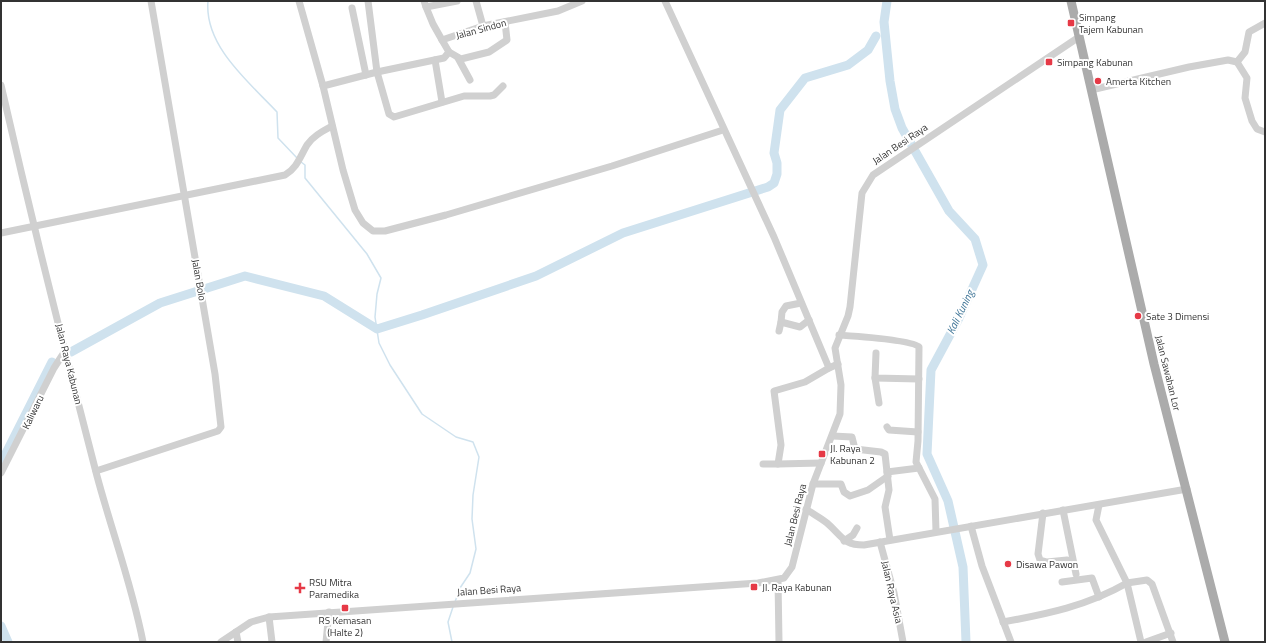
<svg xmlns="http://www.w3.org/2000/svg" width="1266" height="643" font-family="'Titillium Web',sans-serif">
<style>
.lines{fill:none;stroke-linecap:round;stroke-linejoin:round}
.stream{stroke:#cfe2ee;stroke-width:1.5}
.river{stroke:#cfe2ee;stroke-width:9}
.minor{stroke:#d0d0d0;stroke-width:7}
.major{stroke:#ababab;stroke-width:9}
.poi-dot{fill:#e63946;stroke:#fff;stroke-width:1.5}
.labels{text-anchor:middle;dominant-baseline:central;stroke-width:4;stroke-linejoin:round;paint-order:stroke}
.poi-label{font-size:10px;fill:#333;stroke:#fff;text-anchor:start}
.street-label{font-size:10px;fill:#333;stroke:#fff}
.water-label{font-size:11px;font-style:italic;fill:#3f7597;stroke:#fff}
</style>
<rect width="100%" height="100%" fill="#fff"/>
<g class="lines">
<!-- stream -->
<g class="stream">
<path d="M208 1C204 46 249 82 277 112L278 138 297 158"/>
<path d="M301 162 305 165V178L367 254 381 278 377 294 375 317 379 343 390 365 422 414 456 437 473 442 479 457 473 495 472 519 476 549 470 573 460 588 455 602"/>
<path d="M452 642 448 622 453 607"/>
</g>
<!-- river -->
<g class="river">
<path d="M887 1 884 22 890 81 895 109 902 128 949 211 975 239 983 265 959 318 931 370 927 454 948 501 963 567 966 642"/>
<path d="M71 352 160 303 245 276 324 296 377 329 422 315 536 276 623 233 768 187 774 183 777 174V163L774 153 780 110 805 78 848 65 868 50 876 36"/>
<path d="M1 463 52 362"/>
<path d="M1 626 8 642"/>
</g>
<!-- minor -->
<g class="minor">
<path d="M299 1 323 86 343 170 355 210 363 223 373 231H385L446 215 612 166 723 130"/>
<path d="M368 1 377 72 444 58 449 52 442 40 483 26 558 11 582 1"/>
<path d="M424 1 426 7 457 1"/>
<path d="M476 1 483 26"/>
<path d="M665 1 774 237 829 368 838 364"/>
<path d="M426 7 433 24 442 40"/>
<path d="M352 8 366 75"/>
<path d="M449 52 461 59 489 52 507 40 505 22"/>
<path d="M458 58 470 80"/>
<path d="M435 60 442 102"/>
<path d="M1237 62 1247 78 1245 98 1252 121 1257 129 1265 132"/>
<path d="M1 85C31 216 63 346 97 476 112 532 132 585 143 642"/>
<path d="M323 86 377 72 389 114 394 117 464 96H490L494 95 503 86"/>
<path d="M1091 90 1189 67 1228 60 1237 62 1245 52 1249 32 1265 23"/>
<path d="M1 233 285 175C297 168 300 157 307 145 313 136 323 131 332 126"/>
<path d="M781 322 782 312 786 306 801 303"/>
<path d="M779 331 781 322 800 327 809 320"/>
<path d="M839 335C853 336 913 340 919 347L918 441 916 462 935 499 936 531"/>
<path d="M876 353 875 378 919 379"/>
<path d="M875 378 879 403"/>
<path d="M887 427 889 430 918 432"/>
<path d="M833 436 852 437 855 449 881 452 885 454 889 490 885 507 890 540"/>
<path d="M763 464H778L781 445 774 391 805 382 829 368"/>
<path d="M778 464 821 463"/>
<path d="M96 471 218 431 221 427 215 374 151 1"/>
<path d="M887 472 919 468"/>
<path d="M1 473 54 368 65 351"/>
<path d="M813 484H841L844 492 850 496 868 490 888 476"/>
<path d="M1099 505 1096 520 1127 583 1147 580 1152 584 1173 642"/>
<path d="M806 509C813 514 821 518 827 523 842 536 843 545 864 545L1187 489"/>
<path d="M1063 510 1076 574"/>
<path d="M1043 513 1038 554 1040 560 1047 562 1067 560"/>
<path d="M971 526 982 566 1011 642"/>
<path d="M844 541 853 535 857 528"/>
<path d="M880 542 894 593 903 642"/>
<path d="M778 580 779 642"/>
<path d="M1062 582 1092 578 1099 597"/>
<path d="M269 617 272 642"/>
<path d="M1003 622C1047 614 1087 606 1127 583L1141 642"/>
<path d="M236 632 238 642"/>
<path d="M221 642 251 622 269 617 758 583 784 578 792 567 813 484 840 414 841 385 835 348 848 316 850 307 862 193 873 175 1079 37"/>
<path d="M326 642 329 612"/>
<path d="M1146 642 1171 633"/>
</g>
<!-- major -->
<path class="major" d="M1071 1 1154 364 1225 642"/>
</g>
<!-- markers -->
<g class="poi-dot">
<rect x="1067" y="19" width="8" height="8" rx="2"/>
<rect x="1045" y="58" width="8" height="8" rx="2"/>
<circle cx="1098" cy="81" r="4"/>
<circle cx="1138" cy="316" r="4"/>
<rect x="818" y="450" width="8" height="8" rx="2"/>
<circle cx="1008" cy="564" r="4"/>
<rect x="750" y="583" width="8" height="8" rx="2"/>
<path d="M298 582h4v4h4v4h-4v4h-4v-4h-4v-4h4z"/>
<rect x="341" y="604" width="8" height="8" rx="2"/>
</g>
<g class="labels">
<!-- poi labels -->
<g class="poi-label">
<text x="1079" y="17">Simpang<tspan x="1079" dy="12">Tajem Kabunan</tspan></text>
<text x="1057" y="62">Simpang Kabunan</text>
<text x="1106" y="81">Amerta Kitchen</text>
<text x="1146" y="316">Sate 3 Dimensi</text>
<text x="830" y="448">Jl. Raya<tspan x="830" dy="12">Kabunan 2</tspan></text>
<text x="1016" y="564">Disawa Pawon</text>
<text x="309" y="582">RSU Mitra<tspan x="309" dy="12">Paramedika</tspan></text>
<text x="762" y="587">Jl. Raya Kabunan</text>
<text x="345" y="620" text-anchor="middle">RS Kemasan<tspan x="345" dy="12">(Halte 2)</tspan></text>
</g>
<!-- street labels -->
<g class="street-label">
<text transform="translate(481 29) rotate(-15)">Jalan Sindon</text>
<text transform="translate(900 144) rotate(-34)">Jalan Besi Raya</text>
<text transform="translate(199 280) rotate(80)">Jalan Bolo</text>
<text transform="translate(69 364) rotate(76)">Jalan Raya Kabunan</text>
<text transform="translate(1168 373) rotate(76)">Jalan Sawahan Lor</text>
<text transform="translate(33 412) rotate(-64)">Kaliwaru</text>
<text transform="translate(795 515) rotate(-76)">Jalan Besi Raya</text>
<text transform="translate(489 590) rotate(-4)">Jalan Besi Raya</text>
<text transform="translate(892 592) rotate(77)">Jalan Raya Asia</text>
</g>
<!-- water labels -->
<g class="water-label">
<text transform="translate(960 312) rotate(-64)">Kali Kuning</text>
</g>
</g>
<!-- border -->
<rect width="1266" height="643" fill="none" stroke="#333333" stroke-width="4"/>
</svg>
